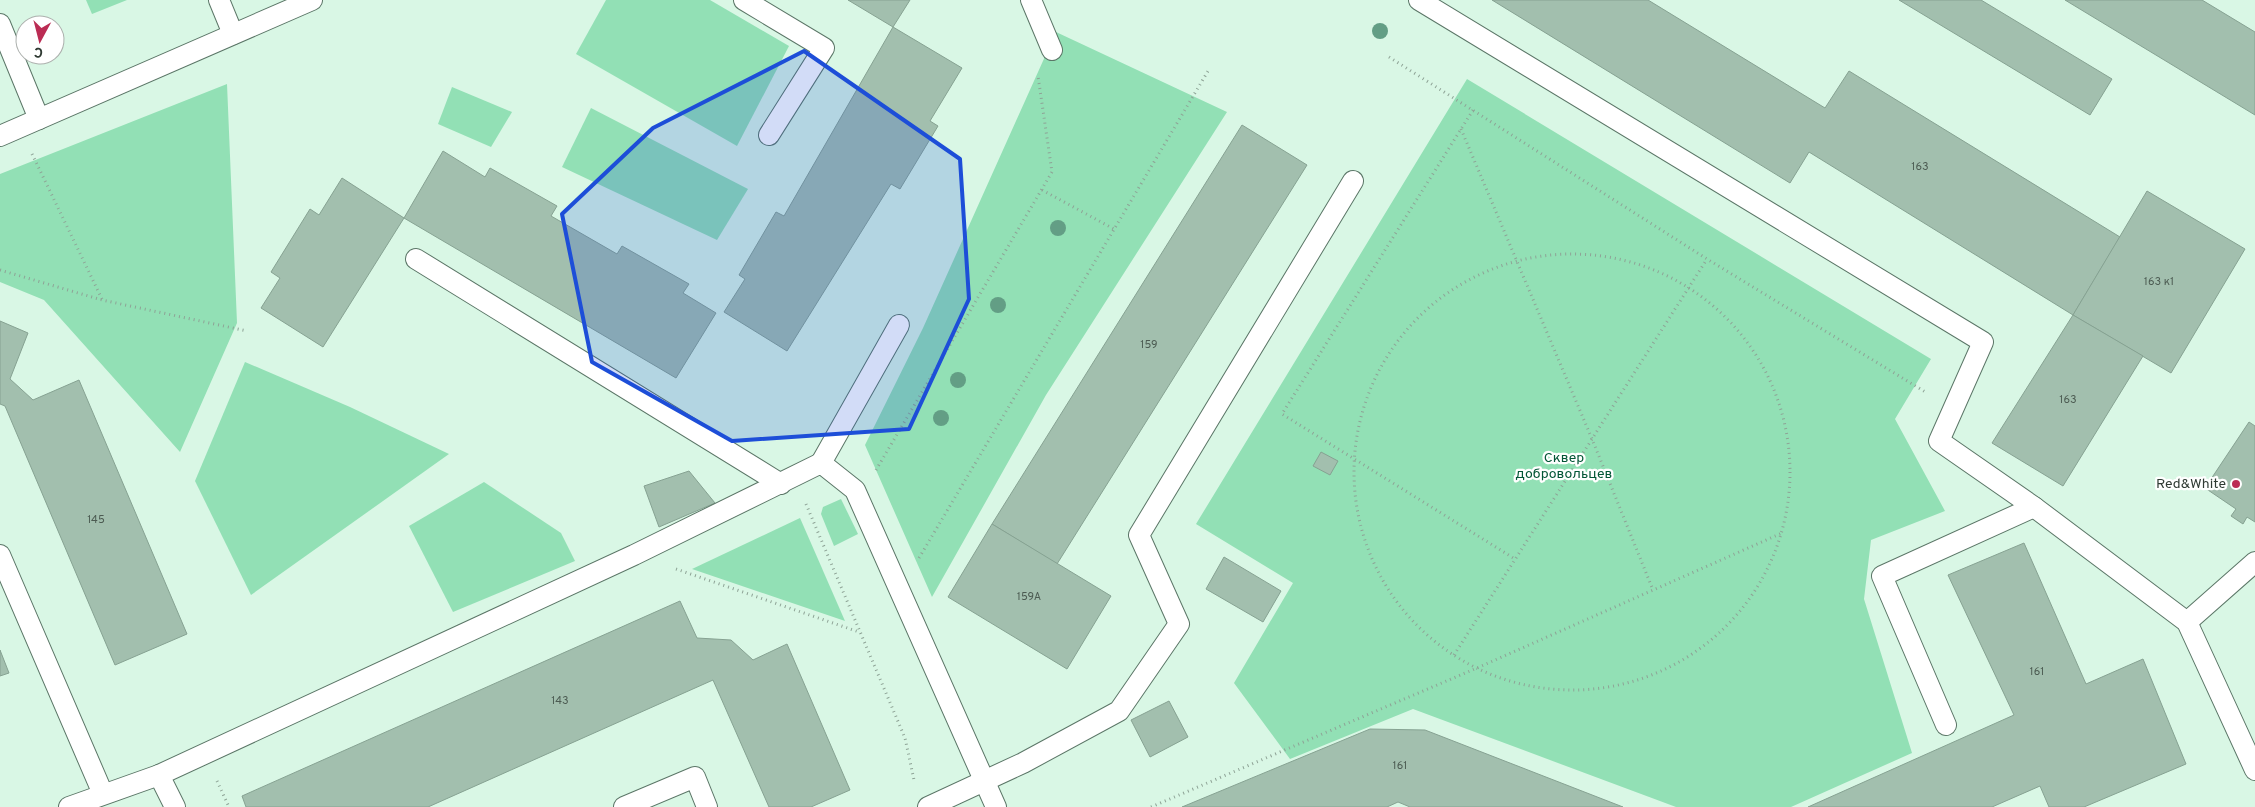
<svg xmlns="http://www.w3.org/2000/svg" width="2255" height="807" font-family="Overpass,sans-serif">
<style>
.green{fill:#92e0b5}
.building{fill:#a2bfae;stroke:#86a292}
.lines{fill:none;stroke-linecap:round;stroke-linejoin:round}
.service-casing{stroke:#5b7667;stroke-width:22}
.path{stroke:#8ea396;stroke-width:3;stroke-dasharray:1 4;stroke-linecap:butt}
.service{stroke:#fff;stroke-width:20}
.tree{fill:#639e85}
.marked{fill:#1d4ed8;fill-opacity:0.2;stroke:#1d4ed8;stroke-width:4;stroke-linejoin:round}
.poi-dot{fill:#bb2c54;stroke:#fff;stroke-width:2}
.labels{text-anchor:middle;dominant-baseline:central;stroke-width:4.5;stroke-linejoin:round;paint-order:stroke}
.number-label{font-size:11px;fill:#4c5b52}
.park-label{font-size:14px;fill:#035636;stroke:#fff}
.poi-label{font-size:14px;fill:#2f3a33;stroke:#fff;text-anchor:end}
</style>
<rect width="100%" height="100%" fill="#d9f7e5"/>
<!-- green -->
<g class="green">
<path d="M86 0H127L92 14Z"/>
<path d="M606 0H710L789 46 737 146 576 54Z"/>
<path d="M1056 32 1227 112 1046 395 932 597 865 445 923 328Z"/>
<path d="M1467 79 1931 359 1895 419 1945 511 1871 540 1864 599 1912 753 1791 807H1676L1413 709 1290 759 1234 683 1293 583 1196 524Z"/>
<path d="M227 84 237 323 180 452 44 300 0 282V174Z"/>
<path d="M452 87 512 112 491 147 438 124Z"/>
<path d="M591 108 748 189 717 240 562 167Z"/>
<path d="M245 362 350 407 449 454 251 595 195 481Z"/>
<path d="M484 482 561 533 575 561 453 612 409 526Z"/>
<path d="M841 499 858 534 834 546 821 514 823 507Z"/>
<path d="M800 518 845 621 692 569Z"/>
</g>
<!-- building -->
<g class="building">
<path d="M848 0H910L893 27Z"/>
<path d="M1492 0H1648L1825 108 1849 71 2120 237 2073 315 1809 152 1790 183Z"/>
<path d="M1899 0H1981L2112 79 2090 115Z"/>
<path d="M2065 0H2202L2255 32V115Z"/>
<path d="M893 27 962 68 930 121 938 126 900 189 891 184 787 351 724 312 745 279 739 275 776 212 784 216Z"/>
<path d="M1242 125 1307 165 1057 564 992 524Z"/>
<path d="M443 151 485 177 490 168 557 206 551 216 617 254 622 246 689 284 683 293 716 313 676 378 404 218Z"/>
<path d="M342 178 404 218 323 347 261 308 280 278 271 272 310 209 319 215Z"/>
<path d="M2147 191 2245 249 2171 373 2073 315Z"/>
<path d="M2073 315 2143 356 2063 486 1992 443Z"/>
<path d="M0 321 28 333 10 379 33 400 79 380 187 634 115 665 5 406 0 404Z"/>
<path d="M2249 422 2255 426V522L2247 517 2243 524 2231 516 2236 509 2205 488Z"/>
<path d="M1321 452 1338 461 1330 475 1313 466Z"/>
<path d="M689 471 715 503 659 527 644 486Z"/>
<path d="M992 524 1111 596 1067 669 948 597Z"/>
<path d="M2024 543 2086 684 2143 659 2186 764 2084 807H2049L2040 786 1992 807H1808L2014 715 1948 575Z"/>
<path d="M1224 557 1281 591 1263 622 1206 589Z"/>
<path d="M680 601 697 638 731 640 753 660 787 644 850 790 811 807H769L713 680 428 807H246L242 796Z"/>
<path d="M0 650 9 673 0 676Z"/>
<path d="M1169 701 1188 737 1150 757 1131 720Z"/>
<path d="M1370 729 1425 730 1623 807H1410L1398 802 1387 807H1182Z"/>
</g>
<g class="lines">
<!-- service casing -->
<g class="service-casing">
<g id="service">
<path d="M219 0 233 34"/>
<path d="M744 0 824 48 769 135"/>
<path d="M1031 0 1052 50"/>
<path d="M1419 0 1983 342 1939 441 2034 507 2187 622 2255 770"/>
<path d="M0 24 39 119"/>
<path d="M0 136 312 0"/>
<path d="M416 259 781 484"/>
<path d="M821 463 899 325"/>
<path d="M0 555 103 794"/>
<path d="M2187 622 2255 562"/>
<path d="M1946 725 1882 576 2034 507"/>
<path d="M159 775 175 807"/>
<path d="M69 807 159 775 634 555 821 463 855 490 996 807"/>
<path d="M624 807 695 777 707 807"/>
<path d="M928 807 1023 763 1119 711 1179 624 1139 535 1353 181"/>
</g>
</g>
<!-- path -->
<g class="path">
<path d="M1389 57 1707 259 1927 393"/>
<path d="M1473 110 1282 414 1515 559"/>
<path d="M1461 129 1592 439 1653 590"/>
<path d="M32 154 102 299"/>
<path d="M1042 190 1114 229"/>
<circle cx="1572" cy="472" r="218"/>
<path d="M0 270 102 300 247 331"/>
<path d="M876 470 1052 172 1038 76"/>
<path d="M806 504 905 738 914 780"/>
<path d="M919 558 1208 71"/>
<path d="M676 569 859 632"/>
<path d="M1454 655 1707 259"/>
<path d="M217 781 229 807"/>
<path d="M1151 807 1477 668 1782 533"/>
</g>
<!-- service -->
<use href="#service" class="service"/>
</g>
<!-- trees -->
<g class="tree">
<circle cx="1380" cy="31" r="8"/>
<circle cx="1058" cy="228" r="8"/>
<circle cx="998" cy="305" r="8"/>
<circle cx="958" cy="380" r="8"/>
<circle cx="941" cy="418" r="8"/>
</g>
<!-- marked area -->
<path class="marked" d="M804 51 960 159 969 299 909 429 732 441 592 362 562 214 653 128Z"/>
<!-- markers -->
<circle class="poi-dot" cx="2236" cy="484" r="5"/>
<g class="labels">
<!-- number labels -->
<g class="number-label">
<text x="1920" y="167">163</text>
<text x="2159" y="282">163 к1</text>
<text x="1149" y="345">159</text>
<text x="2068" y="400">163</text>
<text x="96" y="520">145</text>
<text x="1029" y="597">159А</text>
<text x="2037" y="672">161</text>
<text x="560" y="701">143</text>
<text x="1400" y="766">161</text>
</g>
<!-- park labels -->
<g class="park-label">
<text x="1564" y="458">Сквер<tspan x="1564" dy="16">добровольцев</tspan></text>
</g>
<!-- poi labels -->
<g class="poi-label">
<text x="2226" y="484">Red&amp;White</text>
</g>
</g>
<!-- north arrow -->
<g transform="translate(40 40) rotate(187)"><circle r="24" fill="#ffffff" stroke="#acb0ad"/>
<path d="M0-4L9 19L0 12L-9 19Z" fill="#bb2c54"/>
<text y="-8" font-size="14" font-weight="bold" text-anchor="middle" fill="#2f3a33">С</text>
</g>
</svg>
